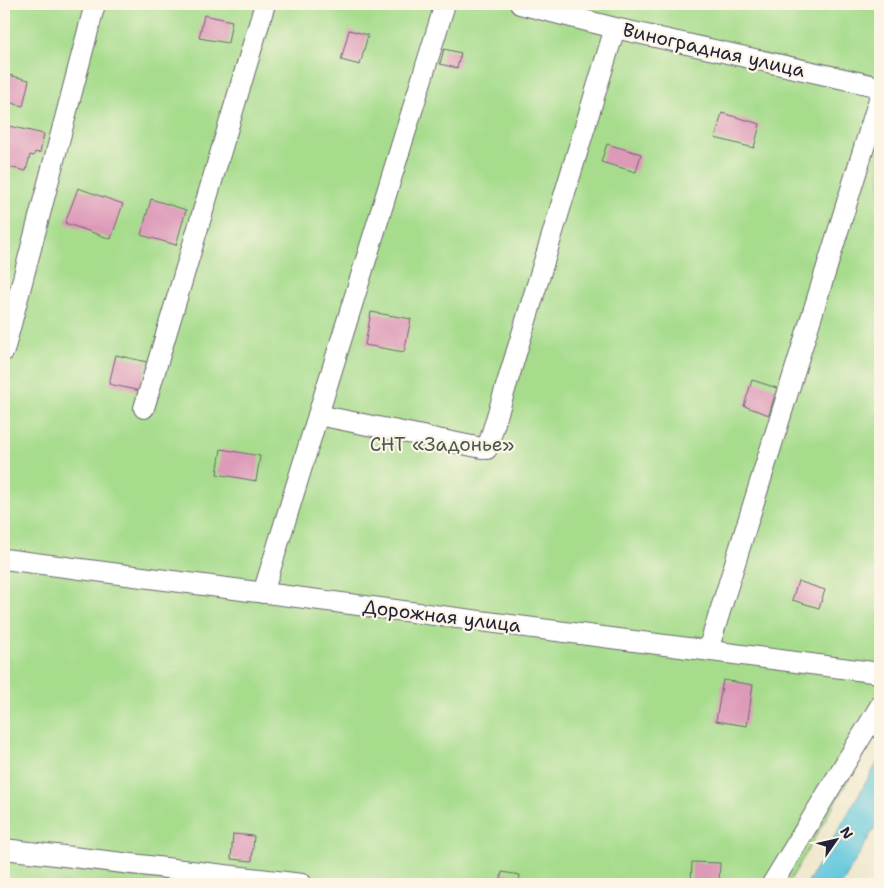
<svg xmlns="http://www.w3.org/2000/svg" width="884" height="888" font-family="'Shantell Sans',sans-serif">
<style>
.green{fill:#a6dc8c;stroke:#647f64}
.water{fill:#60c7dd;stroke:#41748c}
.building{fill:#dd99b8}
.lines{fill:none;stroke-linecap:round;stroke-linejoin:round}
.minor-casing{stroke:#69676d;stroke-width:22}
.minor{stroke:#fff;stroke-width:20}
.labels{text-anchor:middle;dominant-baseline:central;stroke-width:4.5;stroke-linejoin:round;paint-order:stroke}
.street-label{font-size:19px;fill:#22223b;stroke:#fcf5e5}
.park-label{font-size:19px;fill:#4a5a53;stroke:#fcf5e5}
</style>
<rect width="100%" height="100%" fill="#fcf5e5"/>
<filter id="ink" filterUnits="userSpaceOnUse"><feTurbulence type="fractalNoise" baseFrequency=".02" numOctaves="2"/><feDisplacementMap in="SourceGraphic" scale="10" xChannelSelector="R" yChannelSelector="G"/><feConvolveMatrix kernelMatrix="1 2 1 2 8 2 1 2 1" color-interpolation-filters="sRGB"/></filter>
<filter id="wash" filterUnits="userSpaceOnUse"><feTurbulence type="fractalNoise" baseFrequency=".0096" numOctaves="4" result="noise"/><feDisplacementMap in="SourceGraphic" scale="20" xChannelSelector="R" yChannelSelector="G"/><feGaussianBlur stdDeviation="1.12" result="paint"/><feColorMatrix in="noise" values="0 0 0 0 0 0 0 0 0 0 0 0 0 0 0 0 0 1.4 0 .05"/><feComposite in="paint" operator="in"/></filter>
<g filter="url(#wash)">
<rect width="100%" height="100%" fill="#eee7ca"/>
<!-- green -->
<path class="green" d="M4 4H880V725L788 884H4Z"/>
<!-- water -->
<path class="water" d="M880 758V818L842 884H807Z"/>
<g id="blocks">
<!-- building -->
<g class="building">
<path d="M204 15 232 21 228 43 199 38Z"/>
<path d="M349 30 368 35 360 65 341 60Z"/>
<path d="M444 49 461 53 457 68 440 64Z"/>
<path d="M4 74 29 80 23 106 4 101Z"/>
<path d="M722 113 760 124 754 148 715 138Z"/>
<path d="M4 125 44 134 40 153 35 152 34 156 30 155 26 171 4 166Z"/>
<path d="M607 144 641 154 636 172 601 162Z"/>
<path d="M78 188 123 204 111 239 65 223Z"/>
<path d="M151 199 186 210 176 245 141 235Z"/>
<path d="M371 312 411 319 404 352 365 345Z"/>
<path d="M116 355 147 362 140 391 109 384Z"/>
<path d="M752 380 777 388 769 415 744 406Z"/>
<path d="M221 449 260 456 256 481 217 474Z"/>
<path d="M798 581 825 590 819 608 792 600Z"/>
<path d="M723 680 753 685 747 726 716 721Z"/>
<path d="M233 834 254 836 252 861 231 859Z"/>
<path d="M692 862 720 863 719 883 691 882Z"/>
<path d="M502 872 520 875 519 884H500Z"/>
</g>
</g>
</g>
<g filter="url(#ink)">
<use href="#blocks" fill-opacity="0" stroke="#69676d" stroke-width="1"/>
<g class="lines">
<!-- minor casing -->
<g class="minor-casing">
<g id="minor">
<path d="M520 4 615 28 880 87"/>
<path d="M4 351 95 4"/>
<path d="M144 408 265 4"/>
<path d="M318 415 487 449 615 28"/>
<path d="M4 559 880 673"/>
<path d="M263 593 445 4"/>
<path d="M708 650 880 96"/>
<path d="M4 849 302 884"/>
<path d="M772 884 880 706"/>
</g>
</g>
<!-- minor -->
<use href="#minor" class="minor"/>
</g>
</g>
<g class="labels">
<!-- street labels -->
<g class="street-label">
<text transform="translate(714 50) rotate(13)">Виноградная улица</text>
<text transform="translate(442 616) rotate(7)">Дорожная улица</text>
</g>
<!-- park labels -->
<g class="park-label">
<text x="442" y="444">СНТ «Задонье»</text>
</g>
</g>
<!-- margin -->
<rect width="884" height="888" fill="none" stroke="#fcf5e5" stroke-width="20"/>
<!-- north arrow -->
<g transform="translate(836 840) rotate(56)" stroke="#fcf5e5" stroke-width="4" paint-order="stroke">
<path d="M0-4L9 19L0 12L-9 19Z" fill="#22223b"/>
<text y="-8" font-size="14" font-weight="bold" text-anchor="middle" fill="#22223b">N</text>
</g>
</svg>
